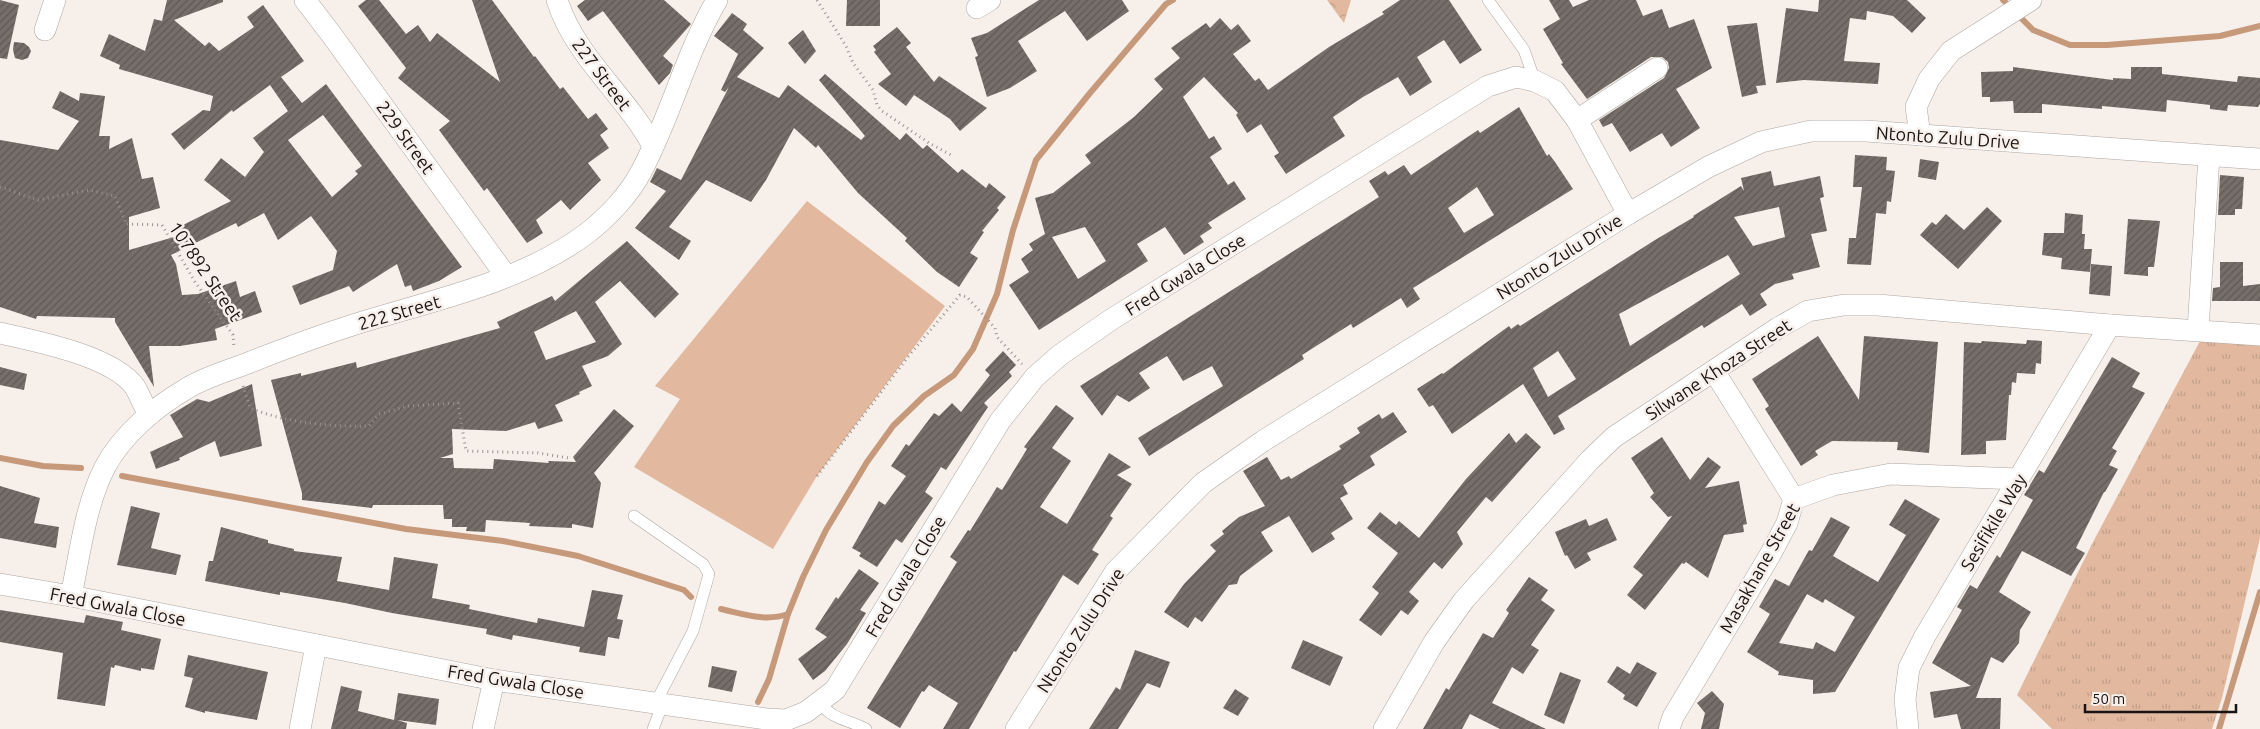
<svg xmlns="http://www.w3.org/2000/svg" width="2260" height="729" font-family="Ubuntu,sans-serif">
<style>
.grass{fill:url(#grass-tufts)}
.forest{fill:url(#forest-crowns)}
.garden{fill:#e2b99f}
.lines{fill:none;stroke-linecap:round;stroke-linejoin:round}
.stream{stroke:#c7997b;stroke-width:6}
.building{fill:url(#building-hatch);fill-rule:evenodd}
.lane-casing{stroke:#ada6a1;stroke-width:12}
.street-casing{stroke:#ada6a1;stroke-width:22}
.path{stroke:#999390;stroke-width:3;stroke-dasharray:1 4;stroke-linecap:butt}
.lane{stroke:#fff;stroke-width:11}
.street{stroke:#fff;stroke-width:21}
.labels{text-anchor:middle;dominant-baseline:central;stroke-width:5;stroke-linejoin:round;paint-order:stroke}
.street-label{font-size:18px;fill:#171413;stroke:#f7efea}
</style>
<defs>
<pattern id="grass-tufts" width="24" height="20" patternUnits="userSpaceOnUse" patternTransform="scale(1.25)"><rect width="24" height="20" fill="#e2b99f"/><path d="M3 7l-1-3M5 7V3M7 7l1-3M15 17l-1-3M17 17v-4M19 17l1-3" fill="none" stroke="#c19e88"/></pattern>
<pattern id="forest-crowns" width="20" height="18" patternUnits="userSpaceOnUse" patternTransform="scale(1.25)"><rect width="20" height="18" fill="#e2b99f"/><path d="M2 6a3 3 0 1 1 6 0M12 15a3 3 0 1 1 6 0" fill="none" stroke="#c19e88"/></pattern>
<pattern id="building-hatch" width="6" height="6" patternUnits="userSpaceOnUse" patternTransform="scale(1.25)"><rect width="6" height="6" fill="#756e69"/><path d="M-1 1l2-2M0 6l6-6M5 7l2-2" fill="none" stroke="#5f5955"/></pattern>
</defs>
<rect width="100%" height="100%" fill="#f7efea"/>
<!-- grass -->
<path class="grass" d="M2200 341 2260 344V538L2222 698 2212 729H2052L2017 695 2093 542Z"/>
<!-- forest -->
<path class="forest" d="M1327 0H1351L1344 23Z"/>
<!-- garden -->
<path class="garden" d="M807 201 945 306 817 476 773 549 634 467 680 399 655 386Z"/>
<g class="lines">
<!-- stream -->
<g class="stream">
<path d="M2003 0 2033 30 2070 45H2107L2220 36 2260 26"/>
<path d="M0 458 43 466 81 468"/>
<path d="M122 476 406 529 503 541 578 556 684 590 691 597"/>
<path d="M721 609C744 614 765 622 788 614"/>
<path d="M758 702 769 679 788 614 803 577 826 530 867 462 893 426 924 396 954 375 973 349 997 294 1013 230 1036 160 1090 93 1166 4 1173 0"/>
<path d="M2219 729 2260 592"/>
</g>
</g>
<!-- building -->
<g class="building">
<path d="M0 0 19 5 7 59 0 58Z"/>
<path d="M167 0H223V2L174 20 205 46 209 42 219 51 254 27 247 17 263 5 304 61 281 77 302 103 326 84 462 267 439 281 413 291 411 285 405 287 397 264 353 292 349 286 300 305 292 286 333 270 337 251 311 216 278 240 264 213 238 227 236 223 171 255 176 264 182 295 198 294 236 281 240 297 255 291 262 312 215 329 217 340 180 346H149L154 387 115 322V318L37 316 36 319 0 307V140L58 150 79 121 52 108 60 91 79 101 80 93 105 96 99 136H110L109 149 132 138 142 179 153 177 160 208 129 217V250L181 235 177 228 231 201 204 180 221 158 245 177 264 152 253 138 288 111 270 85 233 112 232 110 184 150 171 134 203 110 210 111 213 96 119 69 120 65 100 56 109 34 145 51 154 19 162 21ZM323 115 362 166 355 171 358 174 332 197 288 140Z"/>
<path d="M366 0H379L406 34 418 25 430 42 437 33 500 82 472 0H492L534 57 535 56 560 89 563 87 588 119 596 113 608 129 600 135 609 148 588 163 601 180 570 210 561 200 536 220 543 233 527 243 487 188 484 191 439 130 450 121 398 78 406 68 358 6Z"/>
<path d="M585 0H664L691 24 663 56 673 65 670 73 659 85 603 11 588 21 577 6Z"/>
<path d="M847 0H880V26H846Z"/>
<path d="M1039 0H1122L1129 11 1087 41 1065 11 1018 41 1037 71 1010 88 987 97 975 57 978 56 971 38 987 33Z"/>
<path d="M1400 0H1449L1482 50 1460 64 1444 40 1417 57 1432 82 1410 96 1398 77 1363 97 1333 117 1345 136 1286 174 1274 156 1279 153 1261 124 1247 133 1236 115 1238 113 1204 77 1183 97 1209 139 1214 136 1222 149 1210 157 1228 185 1234 181 1246 199 1208 223 1212 228 1200 236 1204 242 1184 255 1165 227 1137 244 1148 261 1039 330 1009 285 1029 272 1021 259 1033 250 1029 244 1045 234 1035 198 1053 193 1091 163 1085 155 1134 117 1163 89 1154 79 1180 58 1171 48 1206 23 1210 28 1220 18 1231 30 1238 24 1251 41 1233 54 1255 81 1259 78 1268 90 1329 47 1384 14 1382 12ZM1085 227 1106 261 1078 279 1052 237Z"/>
<path d="M1549 0H1569L1573 7 1589 0H1636L1643 16 1662 9 1669 28 1694 19 1712 68 1676 89 1700 128 1671 147 1662 133 1630 152 1612 123 1603 127 1599 120 1664 78 1669 68 1668 62 1662 57H1651L1587 99 1561 64 1563 63 1543 29 1560 19Z"/>
<path d="M1819 0H1907L1926 18 1912 33 1893 16 1867 11 1866 20 1850 18 1844 61 1880 63 1878 84 1804 80 1776 83 1786 8 1818 12Z"/>
<path d="M732 13 747 24 743 30 764 48 737 77 779 98 788 85 861 140 865 136 819 80 825 74 900 140 906 133 923 149 927 145 958 173 962 169 986 188 989 183 1006 197 997 208 999 210 982 231 984 232 970 253 978 258 959 287 937 272 905 241 907 238 858 193 818 145 816 148 794 128 766 180 751 202 706 180 669 227 691 241 679 260 635 228 666 191 650 182 657 168 681 180 729 87 725 92 721 90 738 54 714 36Z"/>
<path d="M1757 23 1766 85 1756 86 1758 93 1742 97 1727 26Z"/>
<path d="M897 27 911 43 906 47 934 82 939 76 987 108 960 131 950 119 914 95 906 106 878 84 891 74 874 52 876 50 873 46Z"/>
<path d="M803 30 816 51 805 64 788 43Z"/>
<path d="M14 42 24 43 29 47 31 51 28 58 22 60 15 58 13 50Z"/>
<path d="M2013 67 2113 80V78L2131 79V67H2162V74L2237 82 2238 76 2260 78V104L2258 107 2228 105 2227 111 2210 109V105L2167 100 2166 112 2102 106V109L2042 104V113H2014L2013 101 1990 102V97H1982L1981 72 2013 71Z"/>
<path d="M1519 107 1547 156 1549 154 1555 162 1573 189 1413 288 1420 299 1407 308 1401 298 1353 328 1351 324 1302 355 1304 359 1149 456 1138 438 1223 386 1212 366 1183 381 1167 356 1139 373 1150 388 1129 402 1117 395 1102 416 1080 386 1379 197 1369 181 1385 171 1388 175 1404 165 1411 175 1478 130 1480 133ZM1477 187 1494 215 1464 233 1448 208Z"/>
<path d="M1855 155 1887 157 1886 170 1895 171 1891 202 1887 201 1886 214 1876 213 1871 265 1847 264 1849 238H1856L1862 187H1853Z"/>
<path d="M1920 159 1939 162 1936 180 1918 177Z"/>
<path d="M1771 171 1774 186 1820 176 1824 197 1820 198 1827 231 1811 234 1820 267 1792 274 1794 279 1775 284 1760 294 1767 305 1750 316 1742 304 1704 328 1702 325 1558 416 1565 429 1554 435 1523 384 1452 434 1433 405 1429 407 1417 389 1442 373 1443 374 1509 326 1511 329 1518 324 1520 326 1655 240 1694 217 1693 216 1741 186 1744 191 1741 178ZM1779 207 1785 237 1753 246 1734 217ZM1728 255 1740 274 1630 346 1619 314ZM1558 351 1576 379 1548 397 1533 368Z"/>
<path d="M2220 175 2244 177 2242 209H2235V215H2218Z"/>
<path d="M1987 207 2002 221 1958 269 1920 235 1932 222 1936 225 1946 214 1964 230Z"/>
<path d="M2065 213 2083 215 2082 234H2085L2084 249H2092L2090 272 2061 269 2062 258 2042 255 2044 233H2064Z"/>
<path d="M2128 219 2160 221 2154 267H2148V276L2124 274Z"/>
<path d="M627 241 679 294 655 318 620 281 595 302 622 344 608 356 582 366 592 386 579 392 580 394 555 405 563 421 538 429 535 422 506 431 452 429 453 454 440 458H453L454 468 493 469 494 459 549 463 548 461 576 462 573 457 614 409 634 426 594 473 601 483 593 528 572 524V528L529 526 530 523 486 520 485 532 466 531 467 527H452V519H444L443 505H373L372 508 302 500V493L271 380 301 373V376L356 362 357 368 500 328 497 322 552 296 555 301ZM576 311 596 342 546 360 534 332Z"/>
<path d="M2220 262H2243V286L2260 284V301H2212L2213 288 2220 287Z"/>
<path d="M2091 264 2112 266 2110 296 2089 294Z"/>
<path d="M1818 336 1859 400 1864 336 1938 342 1929 453 1897 450 1898 442 1832 441 1815 451 1818 455 1801 466 1765 409 1769 406 1752 379Z"/>
<path d="M2027 340 2042 341 2041 364 2036 363 2035 374 2017 373 2016 383 2012 382 2011 395H2009L2006 440 1986 441V454L1961 455 1964 342 1981 343 1982 341 2026 344Z"/>
<path d="M1003 351 1016 365 1009 372 1012 376 984 403 988 407 946 470 941 467 925 492 933 498 902 543 896 539 877 567 859 556 861 553 852 548 879 501 885 505 906 476 891 466 906 444 909 446 934 413 939 416 952 403 961 412 990 375 985 370Z"/>
<path d="M2112 357 2140 373 2132 387 2145 393 2112 448 2117 451 2109 465 2118 469 2105 492H2104L2076 548 2085 553 2071 576 2022 551 1999 592 2031 612 2020 630 2019 643 2003 663 1991 657 1976 698H2001L2000 729H1961L1957 714 1934 718 1930 692 1971 686 1932 663 1962 610 1957 607 1970 585 1977 589 1997 555 2000 558 2033 500 2024 495 2039 470 2044 473Z"/>
<path d="M0 367 27 374 24 390 0 385Z"/>
<path d="M252 384 262 446 220 457 215 441 179 458 180 460 156 469 150 452 183 437 170 415 197 399 209 402Z"/>
<path d="M1056 405 1074 418 1052 448 1071 461 1040 507 1067 524 1109 453 1131 467 1117 475 1132 484 1110 516 1113 518 1092 550 1099 554 1078 585 1063 575 1016 652 1014 651 969 729H943L958 703 929 685 924 692 922 691 900 728 867 708 957 562 950 557 968 530 970 531 997 487 1002 490 1027 449 1024 447Z"/>
<path d="M1393 412 1407 432 1370 456 1375 465 1343 485 1348 494 1340 498 1353 519 1331 533 1335 539 1312 553 1289 516 1261 532 1273 551 1240 576 1237 584 1229 585 1202 622 1195 617 1188 628 1164 612 1184 584 1216 551 1210 545 1224 534 1222 531 1239 517 1265 506 1243 471 1267 457 1281 480 1289 476 1291 479 1341 449 1339 446 1360 433 1357 428 1379 414 1382 419Z"/>
<path d="M1509 433 1516 443 1526 433 1541 447 1492 502 1486 497 1457 532 1463 544 1442 569 1434 562 1409 592 1419 601 1408 615 1401 610 1381 636 1359 620 1379 593 1372 587 1398 553 1367 528 1380 512 1396 525 1399 521 1419 538 1466 479Z"/>
<path d="M1662 437 1690 480 1708 457 1721 467 1705 488 1739 481 1747 524 1743 525 1744 532 1724 535 1708 578 1686 562 1684 564 1682 563 1645 610 1627 595 1643 575 1633 567 1672 516 1668 517 1650 497 1654 493 1631 458Z"/>
<path d="M0 486 40 498 34 523 59 527 56 548 0 538Z"/>
<path d="M1905 499 1940 519 1835 692 1813 694V680L1778 675 1779 672 1747 652 1770 614 1759 607 1775 579 1789 586 1809 550 1812 551 1831 517 1850 527 1833 556 1878 582 1906 535 1889 525ZM1807 594 1823 603 1825 599 1855 617 1835 652 1816 642 1813 649 1779 643Z"/>
<path d="M131 506 160 513 151 548 181 555 176 575 117 565Z"/>
<path d="M1607 518 1617 540 1587 553 1591 560 1575 569 1567 555 1565 556 1555 532 1586 519 1589 526Z"/>
<path d="M221 527 268 540V543L294 549V551L342 557 337 581 389 590 394 557 438 564 432 598 470 605 469 609 537 623 538 618 584 627 592 590 623 595 617 619 623 620 619 639 608 637 605 656 579 652 580 647 513 635 512 640 486 634 487 629 392 613 345 603 280 592V595L205 581 209 561H213Z"/>
<path d="M859 569 879 583 860 610 866 613 847 644 825 671 813 680 798 659 827 637 815 629 836 597 838 599Z"/>
<path d="M1529 577 1548 590 1541 600 1555 610 1531 645 1539 650 1523 674 1512 667 1492 703 1546 729H1500L1470 714 1462 729H1423L1446 688 1449 690 1483 633 1493 638 1509 613 1506 610Z"/>
<path d="M0 610 84 623 86 615 123 622 121 630 161 639 154 670 141 668V671L115 665 114 668 111 667 105 706 57 699 63 653 0 642Z"/>
<path d="M1303 640 1343 657 1330 686 1291 668Z"/>
<path d="M1135 650 1170 662 1160 688 1147 683 1118 729H1089L1116 687 1120 690Z"/>
<path d="M188 655 268 672 257 720 205 711V713L185 707 193 678 184 676Z"/>
<path d="M1637 662 1657 673 1637 707 1623 699 1625 695 1607 682 1617 666 1630 674Z"/>
<path d="M712 666 737 671 732 692 708 687Z"/>
<path d="M1560 672 1581 680 1564 724 1544 715Z"/>
<path d="M341 686 362 691 358 711 394 720 398 693 439 699 436 725 397 720 407 723 406 729H331Z"/>
<path d="M1235 689 1249 698 1238 716 1223 708Z"/>
<path d="M1712 691 1724 704 1719 729H1701L1705 713 1697 703Z"/>
</g>
<g class="lines">
<!-- lane casing -->
<g class="lane-casing">
<g id="lane">
<path d="M1488 0 1524 50 1535 81"/>
<path d="M634 516 703 564 709 574 693 631 656 702"/>
<path d="M820 703C834 721 848 719 866 729"/>
<path d="M653 729 663 703"/>
</g>
</g>
<!-- street casing -->
<g class="street-casing">
<g id="street">
<path d="M305 0 331 34 506 276"/>
<path d="M557 0C575 57 625 94 653 146"/>
<path d="M977 8 990 0"/>
<path d="M45 30 55 0"/>
<path d="M1577 120 1657 68"/>
<path d="M1920 135 1916 107 1929 79 1951 51 2031 0"/>
<path d="M2198 330 2209 156"/>
<path d="M0 333C36 341 113 356 135 387 140 396 144 406 149 415"/>
<path d="M1714 371 1794 499"/>
<path d="M0 584 71 596 494 680 766 719 786 720 806 712 835 690 1000 421 1035 377 1060 355 1112 319 1488 86 1516 77 1535 81 1555 91 1577 120 1628 214"/>
<path d="M71 596C80 554 85 506 105 467 122 435 155 407 186 389 205 377 228 371 248 363 291 346 334 330 379 317 448 297 527 278 586 234 607 218 630 194 642 170 671 115 686 53 717 0"/>
<path d="M300 729 316 645"/>
<path d="M483 729 494 680"/>
<path d="M1016 729 1115 572 1203 483 1263 441 1628 214 1708 167 1761 142 1811 131H1866L2260 159"/>
<path d="M1384 729 1434 642 1464 600 1590 460 1614 437 1778 328 1808 311 1844 305H1878L2110 325 2260 335"/>
<path d="M1669 729 1673 717 1770 555 1787 523 1794 499 1833 485 1891 474 2018 479"/>
<path d="M1908 729 1905 699 1909 668 1925 636 2110 325"/>
</g>
</g>
<!-- path -->
<g class="path">
<path d="M817 0 846 46 853 63 873 90 877 105 882 111 929 143 951 155"/>
<path d="M0 187 38 200 89 190 115 196 126 224 162 225 195 282 233 335 234 347"/>
<path d="M243 386 250 408C287 423 330 427 369 426L379 414 408 406 458 403 466 451 538 453 569 458"/>
<path d="M817 476 911 353 960 295 967 297 995 328 997 337 1022 364"/>
</g>
<!-- lane -->
<use href="#lane" class="lane"/>
<!-- street -->
<use href="#street" class="street"/>
</g>
<g class="labels">
<!-- street labels -->
<g class="street-label">
<text transform="translate(602 74) rotate(53)">227 Street</text>
<text transform="translate(406 137) rotate(54)">229 Street</text>
<text transform="translate(1948 137) rotate(4)">Ntonto Zulu Drive</text>
<text transform="translate(1559 256) rotate(-32)">Ntonto Zulu Drive</text>
<text transform="translate(206 271) rotate(56)">107892 Street</text>
<text transform="translate(1185 274) rotate(-32)">Fred Gwala Close</text>
<text transform="translate(399 312) rotate(-16)">222 Street</text>
<text transform="translate(1718 369) rotate(-33)">Silwane Khoza Street</text>
<text transform="translate(1993 522) rotate(-59)">Sesifikile Way</text>
<text transform="translate(1759 568) rotate(-61)">Masakhane Street</text>
<text transform="translate(905 576) rotate(-59)">Fred Gwala Close</text>
<text transform="translate(118 606) rotate(11)">Fred Gwala Close</text>
<text transform="translate(1080 630) rotate(-57)">Ntonto Zulu Drive</text>
<text transform="translate(516 681) rotate(9)">Fred Gwala Close</text>
</g>
</g>
<!-- scale -->
<path d="M2085 704v8h151v-8" fill="none" stroke="#171413" stroke-width="2.5"/>
<text x="2092" y="704" font-size="15" fill="#171413" stroke="#f7efea" stroke-width="4" paint-order="stroke">50 m</text>
</svg>
